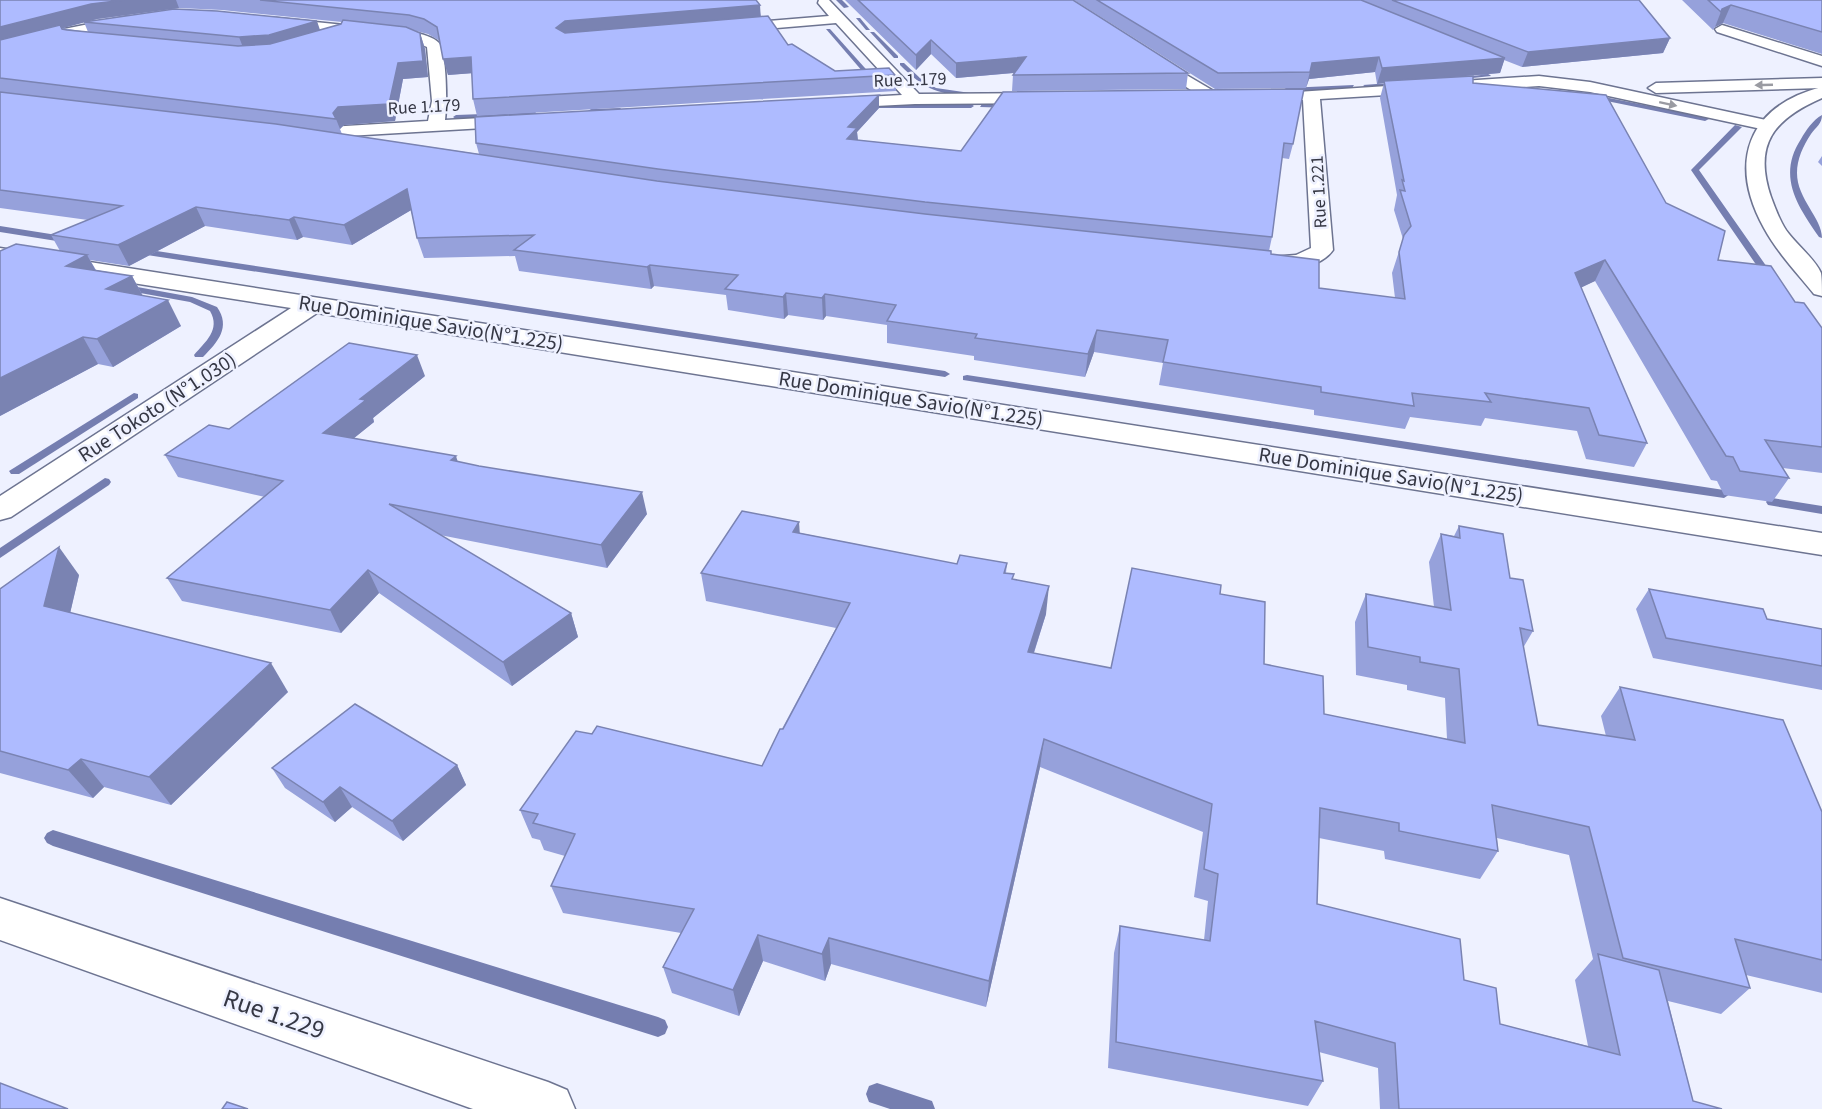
<svg xmlns="http://www.w3.org/2000/svg" width="1822" height="1109" font-family="'Source Sans 3',sans-serif">
<style>
.lines{fill:none;stroke-linecap:round;stroke-linejoin:round}
.stream{fill:#757eb0;fill-rule:evenodd}
.minor-casing{stroke:#6d7491;stroke-width:3}
.major-casing{stroke:#6d7491;stroke-width:3}
.minor{fill:#fff;fill-rule:evenodd}
.major{fill:#fff;fill-rule:evenodd}
.wall{fill:#96a1db;fill-rule:evenodd}
.shaded-wall{fill:#7a83b2}
.building{fill:#aebbff;stroke:#7a83b2;stroke-width:1.5}
.oneway{fill:#9a9ba2}
.labels{text-anchor:middle;dominant-baseline:central;stroke-width:5;stroke-linejoin:round;paint-order:stroke}
.far-street-label{font-size:18px;fill:#353744;stroke:#eef1ff}
.street-label{font-size:21px;fill:#353744;stroke:#eef1ff}
.near-street-label{font-size:26px;fill:#353744;stroke:#eef1ff}
</style>
<rect width="100%" height="100%" fill="#eef1ff"/>
<g class="lines">
<!-- stream -->
<g class="stream">
<path d="M836 0H842L849 7 844 8Z"/>
<path d="M856 18H860L870 30H866Z"/>
<path d="M826 29H830L873 77V79H869Z"/>
<path d="M870 32H874L898 56V58H894Z"/>
<path d="M900 63H904L921 79 936 88 977 94 974 96C939 95 925 90 900 65Z"/>
<path d="M1471 65 1490 75 1491 76 1463 79V77L1481 75 1469 68Z"/>
<path d="M1403 82 1401 85 1366 87 1363 85Z"/>
<path d="M1354 85 1352 88 1286 92 1283 90 1286 88Z"/>
<path d="M1589 94 1705 117 1709 119 1705 121 1587 97Z"/>
<path d="M982 104H1012L1015 106 1012 108 980 107Z"/>
<path d="M879 105 971 104 974 106 971 108H877Z"/>
<path d="M621 108 619 111 591 113 588 111 591 109Z"/>
<path d="M536 112 534 115 456 119 453 117 456 115Z"/>
<path d="M1822 115C1822 124 1816 127 1811 134 1803 146 1797 159 1797 173 1797 199 1822 218 1822 238L1819 237C1797 205 1777 176 1801 139 1806 130 1813 120 1822 115Z"/>
<path d="M1735 125 1742 127 1699 170 1776 280 1771 283 1768 282 1691 170Z"/>
<path d="M0 226 63 236 67 239 63 242 0 232Z"/>
<path d="M137 248 945 371 950 374 945 377 134 253 133 251Z"/>
<path d="M121 284 192 297 217 307C231 327 218 342 203 357H195L194 355C205 342 221 330 210 311L190 302 118 289V285Z"/>
<path d="M967 375 1724 490 1730 494 1724 498 1669 490 963 380V376Z"/>
<path d="M134 393 138 394V398L19 474H11L9 471Z"/>
<path d="M105 478 109 479 111 482 109 485 0 558V548Z"/>
<path d="M1772 498 1822 506V514L1768 505 1766 502 1768 499Z"/>
<path d="M53 830 658 1017 665 1020 668 1027 665 1034 658 1037 53 846 47 843 44 838 47 833Z"/>
<path d="M877 1083 932 1101 935 1109H890L869 1102 866 1094 869 1086Z"/>
</g>
<!-- minor casing -->
<g class="minor-casing">
<g id="minor">
<path d="M819 0H829L919 94 1042 93 1050 98 1042 103 915 104 836 108 828 103 830 99 902 95 836 23 730 32 723 28 730 24 829 16 818 3Z"/>
<path d="M129 16 136 20 134 23 52 40 0 55V46L49 32Z"/>
<path d="M276 18 413 32C421 34 434 37 439 43 447 54 447 106 445 120L520 116 526 117 529 121 526 125 520 126 296 139 290 138 287 134 290 130 296 129 428 121 432 101 427 47 411 40 271 25 269 22Z"/>
<path d="M1722 25 1822 56V66L1717 32 1715 29Z"/>
<path d="M1149 53 1217 93 1219 96 1211 101 1205 99 1144 60 1142 57 1144 54Z"/>
<path d="M1539 76 1590 82 1766 120 1772 121 1775 125 1772 129 1766 130 1590 92 1539 86 1320 99 1333 250C1319 270 1280 273 1258 268L1255 263 1258 258 1296 255 1311 248 1303 100 1282 99 1280 96 1282 93Z"/>
<path d="M1822 78V88L1656 93 1648 88 1656 83Z"/>
<path d="M0 248 1822 533V555L317 313 11 517 0 520V496L291 308 0 262Z"/>
<path d="M0 898 548 1082 567 1090 575 1109H473L0 940Z"/>
</g>
</g>
<!-- major casing -->
<g class="major-casing">
<path id="major" d="M1822 87V98C1774 119 1753 144 1771 197 1775 208 1780 221 1786 230 1796 244 1815 259 1821 273 1822 279 1822 290 1822 296L1814 294C1797 273 1777 252 1764 228 1728 163 1747 106 1822 87Z"/>
</g>
<!-- minor -->
<use href="#minor" class="minor"/>
<!-- major -->
<use href="#major" class="major"/>
</g>
<!-- wall -->
<g class="wall">
<path d="M0 0H756L761 17 788 45 835 71 895 75 896 91 477 116 473 99 472 73 448 75 440 41 428 34 412 30 420 33 425 49 428 77 403 79 395 121 344 125 340 129 342 134 479 154 476 143 879 95V108L857 132 858 140 961 151 1003 92 1293 144 1289 159 1282 158 1272 237 1269 251 1271 254 1319 288 1395 298 1392 273 1403 239 1394 210 1397 195 1380 98 1384 83 1377 84 1375 72 1309 79 1306 88 1215 89 1074 0H1639L1670 38 1663 53 1522 67 1504 60 1500 73 1467 76 1473 83 1666 203 1718 260 1795 302 1822 328V473L1783 468 1789 478 1772 502 1724 495 1717 481 1711 480 1595 281 1581 287 1647 443 1634 467 1586 459 1577 431 1485 418 1481 426 1410 417 1405 429 1314 415V410L1159 385 1163 363 1094 352 1085 377 974 360V356L887 343V325L826 316 823 320 788 315 784 319 728 310 726 295 654 286 651 289 519 271 515 256 424 258 417 238 411 210 352 245 303 237 297 240 205 226 129 266 90 260 96 270 132 276 143 296 181 326 113 367 98 364 0 416 60 251 51 235 88 220 0 208ZM179 8 222 10 342 22 341 24 320 30 87 22 97 19ZM84 22 88 32 62 28Z"/>
<path d="M845 0H1073L1188 73 1186 89 1012 91 1013 75 1014 73 956 78 931 54 916 70Z"/>
<path d="M1682 0H1822V54L1723 23 1715 27 1713 30Z"/>
<path d="M1822 156V166L1818 162Z"/>
<path d="M425 376 373 418 374 422 354 438 458 462 647 514 607 568 440 535 571 613 578 637 512 686 379 593 341 633 182 601 167 578 265 497 178 477 165 455 229 429Z"/>
<path d="M1459 526 1510 578 1533 631 1523 648 1538 725 1606 736 1601 716 1620 687 1822 812V993L1746 975 1750 988 1721 1014 1668 1001 1693 1101 1722 1109H1380L1378 1068 1319 1052 1323 1081 1308 1106 1108 1068 1114 953 1120 926 1204 940 1208 901 1194 897 1203 832 1040 767 986 1007 831 964 825 981 763 961 739 1016 672 993 663 967 681 933 563 913 551 886 565 856 544 850 540 840 532 838 520 810 592 734 762 766 836 628 706 601 701 573 800 533 957 564 1007 563 1006 573 1046 614 1034 653 1111 668 1220 594 1264 664 1324 714 1447 739 1445 698 1407 690V685L1356 675 1355 622 1366 594 1434 607 1429 562 1441 534 1454 536ZM1319 838 1384 851 1385 859 1480 879 1498 851 1497 838 1569 855 1593 959 1575 980 1588 1046 1500 1024 1464 980 1317 904Z"/>
<path d="M79 575 70 613 288 692 171 805 104 787 93 798 0 773V589Z"/>
<path d="M1649 589 1767 619 1822 629V690L1653 658 1636 609Z"/>
<path d="M457 765 466 785 403 841 352 807 335 822 285 788 272 768Z"/>
</g>
<!-- shaded-wall -->
<g class="shaded-wall">
<path d="M124 0H176L179 8 97 19 0 45V27L91 4Z"/>
<path d="M760 5 761 20 568 36 556 28 565 21Z"/>
<path d="M1731 5 1723 23 1715 27 1722 9Z"/>
<path d="M317 21 321 33 244 50 239 37Z"/>
<path d="M420 33 425 49 428 77 403 79 395 121 344 125 340 129 336 119 333 113 338 107 398 63Z"/>
<path d="M1670 38 1663 53 1522 67 1528 52Z"/>
<path d="M931 40V54L916 70V55Z"/>
<path d="M471 57 475 73 448 75 443 59Z"/>
<path d="M1026 57 1025 72 956 78V63Z"/>
<path d="M1379 57 1375 72 1309 79 1306 88 1312 63Z"/>
<path d="M1505 58 1500 73 1385 83 1384 81V83L1377 84 1382 68Z"/>
<path d="M879 95V108L857 132 858 142 848 153V127Z"/>
<path d="M407 189 413 209 352 245 344 225Z"/>
<path d="M196 207 205 226 129 266 118 245Z"/>
<path d="M294 217 303 237 297 240 289 220Z"/>
<path d="M87 255 101 280 66 266Z"/>
<path d="M1605 260 1595 281 1566 295 1575 273Z"/>
<path d="M650 265 654 286 651 289 647 267Z"/>
<path d="M132 276 146 302 106 289Z"/>
<path d="M786 293 788 315 784 319 783 297Z"/>
<path d="M825 294 826 316 823 320 822 298Z"/>
<path d="M168 300 181 326 113 367 97 339Z"/>
<path d="M1097 330 1094 352 1085 377 1088 354Z"/>
<path d="M83 337 98 364 0 416V378Z"/>
<path d="M417 355 425 376 373 418 374 422 333 455 323 433 360 399Z"/>
<path d="M456 456 463 478 451 460Z"/>
<path d="M642 492 647 514 607 568 601 545Z"/>
<path d="M799 522 801 550 793 532Z"/>
<path d="M59 547 79 575 65 635 44 606Z"/>
<path d="M368 570 379 593 341 633 330 610Z"/>
<path d="M1049 586 1046 614 1025 680 1028 652Z"/>
<path d="M571 613 578 637 512 686 503 662Z"/>
<path d="M271 663 288 692 171 805 149 777Z"/>
<path d="M1044 739 1040 767 986 1007 989 981Z"/>
<path d="M81 759 104 787 93 798 68 770Z"/>
<path d="M457 765 466 785 403 841 392 821Z"/>
<path d="M340 787 352 807 335 822 323 802Z"/>
<path d="M758 935 763 961 739 1016 733 990Z"/>
<path d="M829 938 831 964 825 981 822 954Z"/>
</g>
<!-- building -->
<g class="building">
<path d="M0 0H124L91 4 0 27Z"/>
<path d="M260 0H756L760 5 565 21 556 28 565 33 768 16 788 45 792 44 835 71 889 68 895 75 473 99 471 57 443 59 437 27 424 19 409 15Z"/>
<path d="M858 0H1073L1188 73 1013 75 1026 57 956 63 931 40 916 55Z"/>
<path d="M1097 0H1361L1505 58 1382 68 1379 57 1312 63 1310 72 1218 73Z"/>
<path d="M1392 0H1639L1670 38 1528 52Z"/>
<path d="M1708 0H1822V32L1731 5 1722 9 1721 12Z"/>
<path d="M174 9 217 11 317 21 269 35 239 37 84 22Z"/>
<path d="M343 20 406 27 420 33 423 61 398 63 389 104 338 107 333 113 336 119 0 78V40L60 25 62 29 67 30 238 46 270 44 341 24Z"/>
<path d="M1473 76V83L1606 95 1666 203 1725 231 1718 260 1771 266 1795 302 1804 303 1822 328V447L1765 440 1789 478 1740 471 1733 457 1726 456 1605 260 1575 273 1647 443 1599 435 1589 408 1485 393 1491 402 1412 393 1414 406 1321 392V387L1163 362 1168 340 1097 330 1088 354 975 338 977 334 887 321 896 305 825 294 822 298 786 293 783 297 725 289 738 275 650 265 647 267 514 250 534 235 417 238 407 189 344 225 294 217 289 220 196 207 118 245 51 235 122 206 0 190V92L276 124 657 181 925 214 1271 251V254L1319 260V288L1405 299 1399 252 1404 235 1411 226 1400 190 1405 191 1402 180 1404 181 1384 81Z"/>
<path d="M1304 89 1293 144 1284 143 1272 237 925 202 658 169 476 143 475 117 879 95 848 127 857 128 847 139 961 151 1003 92Z"/>
<path d="M16 244 87 255 66 266 132 276 106 289 168 300 97 339 83 337 0 378V251Z"/>
<path d="M349 343 417 355 360 399 366 400 323 433 456 456 451 460 479 466 642 492 601 545 389 504 571 613 503 662 368 570 330 610 167 578 283 481 165 455 209 425 229 429Z"/>
<path d="M742 511 799 522 793 532 850 543 957 564 960 555 1007 563 1004 573 1014 574 1012 579 1049 586 1028 652 1111 668 1132 568 1221 585 1220 594 1265 602 1264 664 1323 676 1324 714 1465 743 1459 669 1420 662V657L1368 647 1366 594 1451 610 1441 534 1460 538 1459 526 1503 534 1510 578 1523 580 1533 631 1520 628 1538 725 1635 740 1620 687 1783 720 1822 812V960L1735 939 1750 988 1623 958 1589 827 1492 805 1498 851 1399 831V823L1320 808 1317 904 1460 939 1464 980 1496 988 1500 1024 1620 1055 1598 954 1659 970 1693 1101 1722 1109H1399L1395 1043 1315 1021 1323 1081 1116 1042 1120 926 1210 941 1218 874 1204 869 1212 804 1044 739 989 981 829 938 822 954 758 935 733 990 663 967 694 909 551 886 575 834 533 823 538 814 520 810 576 731 592 734 597 726 762 766 780 729H783L850 603 701 573Z"/>
<path d="M59 547 44 606 271 663 149 777 81 759 68 770 0 751V589Z"/>
<path d="M1649 589 1763 609 1767 619 1822 629V666L1666 638Z"/>
<path d="M355 704 457 765 392 821 340 787 323 802 272 768Z"/>
<path d="M0 1083 68 1109H0Z"/>
<path d="M227 1102 248 1109H222Z"/>
</g>
<!-- one-way arrows -->
<defs><path id="oneway-solid" d="M-6-.8H1V-3.2L6.5 0L1 3.2V.8H-6Z" transform="scale(1.5)"/></defs>
<g class="oneway">
<use href="#oneway-solid" transform="translate(1764 85) rotate(178)"/>
<use href="#oneway-solid" transform="translate(1668 104) rotate(12)"/>
</g>
<g class="labels">
<!-- far-street labels -->
<g class="far-street-label">
<text transform="translate(910 80) rotate(-2)">Rue 1.179</text>
<text transform="translate(424 107) rotate(-3)">Rue 1.179</text>
<text transform="translate(1319 192) rotate(-93)">Rue 1.221</text>
</g>
<!-- street labels -->
<g class="street-label">
<text transform="translate(431 323) rotate(9)">Rue Dominique Savio(N°1.225)</text>
<text transform="translate(911 399) rotate(9)">Rue Dominique Savio(N°1.225)</text>
<text transform="translate(157 407) rotate(-33)">Rue Tokoto (N°1.030)</text>
<text transform="translate(1391 475) rotate(9)">Rue Dominique Savio(N°1.225)</text>
</g>
<!-- near-street labels -->
<g class="near-street-label">
<text transform="translate(274 1014) rotate(19)">Rue 1.229</text>
</g>
</g>
</svg>
